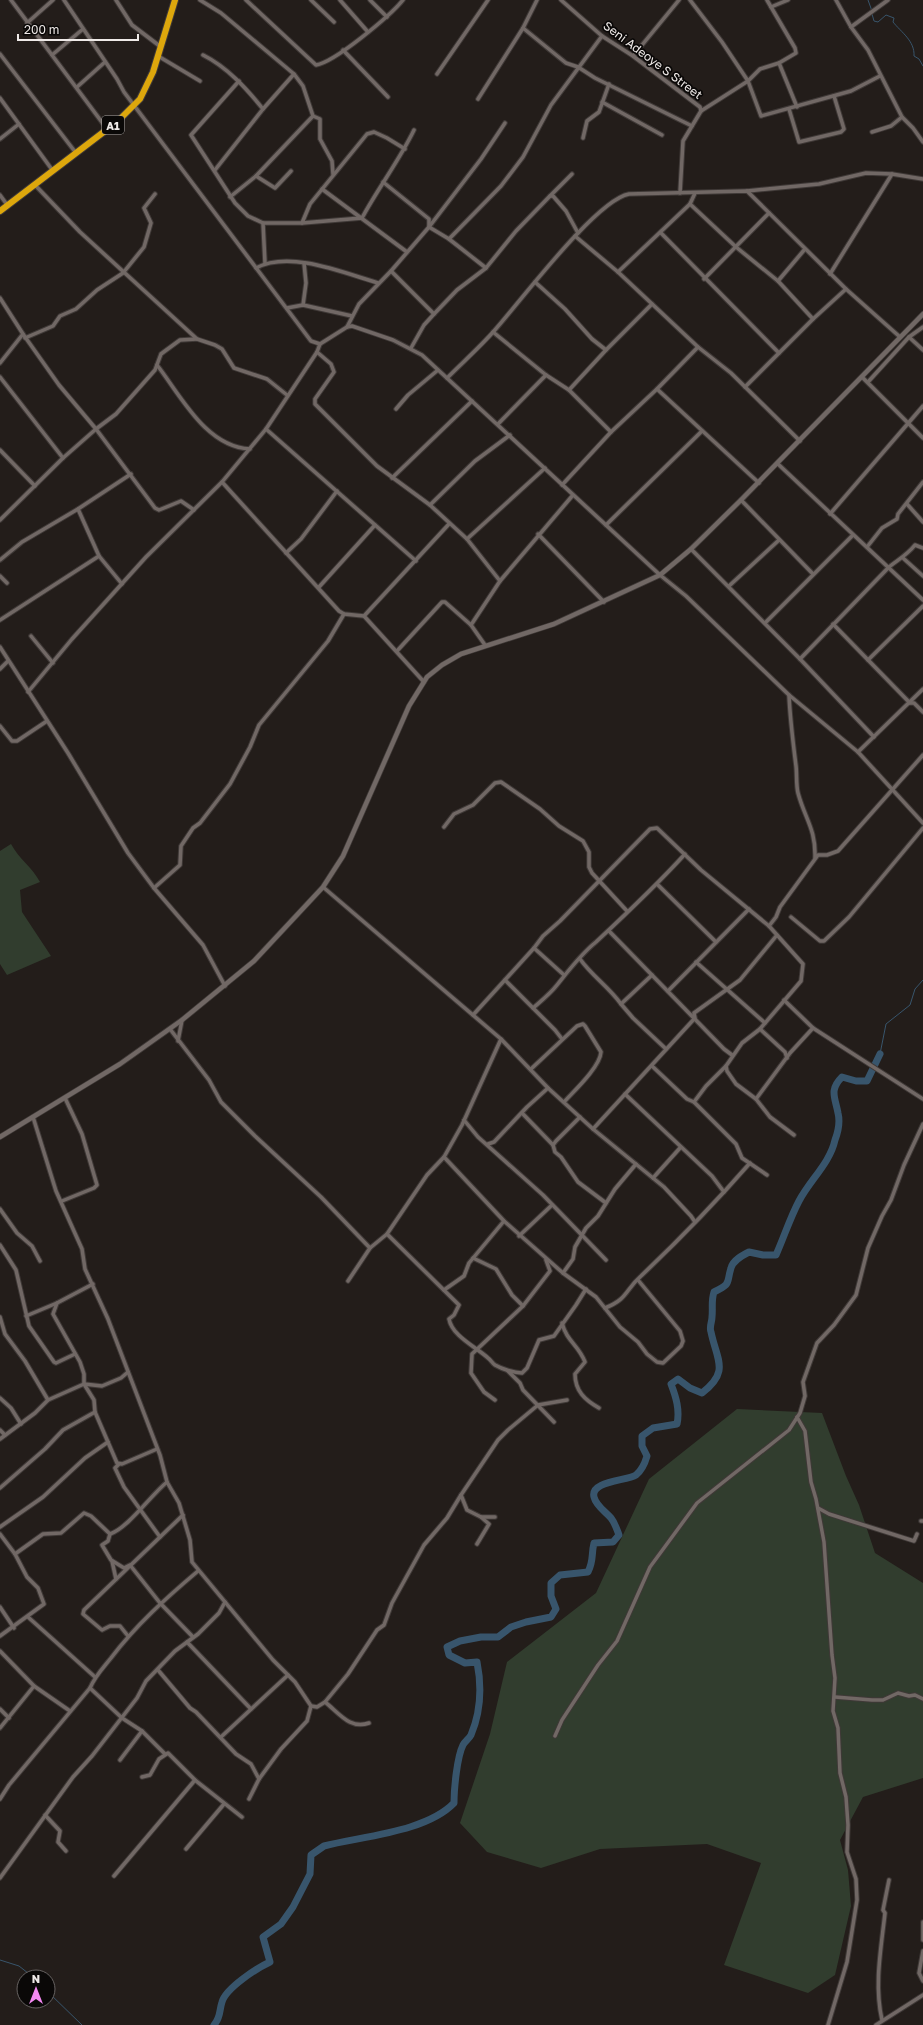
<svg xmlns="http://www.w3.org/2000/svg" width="923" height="2025" font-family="'Golos Text',sans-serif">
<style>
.green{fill:#313d2e}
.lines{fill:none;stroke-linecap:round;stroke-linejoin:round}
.stream{stroke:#38556c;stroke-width:1}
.river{stroke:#38556c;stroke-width:7}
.street-casing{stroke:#3f3937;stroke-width:5.5}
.secondary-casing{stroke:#3f3937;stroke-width:6}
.highway-casing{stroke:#3f3937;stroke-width:8}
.street{stroke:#716865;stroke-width:3.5}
.secondary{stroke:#716865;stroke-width:4.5}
.highway{stroke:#dda70c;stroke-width:6}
.labels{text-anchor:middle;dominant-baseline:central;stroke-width:3.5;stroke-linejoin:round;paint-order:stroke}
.shield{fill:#0a0807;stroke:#aaa6a4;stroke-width:1}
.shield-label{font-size:11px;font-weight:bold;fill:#efeae8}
.street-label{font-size:12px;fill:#efeae8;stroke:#0a0807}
</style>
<rect width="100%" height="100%" fill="#231d1a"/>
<!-- green -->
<g class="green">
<path d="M11 844C19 859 32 867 40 882L20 890 22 912 51 956 7 975 0 964V851Z"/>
<path d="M737 1409 822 1413 846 1476 859 1505 875 1553 923 1583V1778L863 1797 840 1840 848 1870 851 1906 835 1975 808 1993 724 1965 761 1863 707 1844 600 1849 541 1868 487 1852 460 1823 490 1734 507 1662 596 1593 649 1479Z"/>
</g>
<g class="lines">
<!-- stream -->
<g class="stream">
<path d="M868 0 872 11"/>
<path d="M872 14 874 21 878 22 886 15 894 18 893 22C901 32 915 41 914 56L919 59 923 66"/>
<path d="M880 1054 886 1024 910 1005 915 989 923 980"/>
<path d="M0 1960 19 1966 33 1977"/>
<path d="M48 1992 82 2025"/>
</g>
<!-- river -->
<path class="river" d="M214 2025C221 2017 219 2011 222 2002 226 1988 257 1968 270 1962L263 1937 281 1924 293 1907 310 1874 311 1855 324 1846C363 1836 426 1832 454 1803 454 1789 457 1757 463 1745 465 1741 469 1739 471 1735 481 1711 482 1687 477 1662L465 1663 449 1655 447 1647 460 1641 481 1637H498L511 1627 526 1622 551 1617 556 1609 551 1596V1583L560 1575 588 1572C594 1560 591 1555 594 1543L613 1542 619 1535C617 1530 615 1523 611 1518 606 1512 596 1506 594 1497 590 1481 626 1481 636 1475 641 1471 645 1463 647 1456L642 1446V1436L653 1428 677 1424C680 1410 676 1397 671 1384L678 1379 690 1388 702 1393C730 1371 717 1361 711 1332 709 1327 712 1322 712 1317 713 1308 711 1301 714 1292 732 1283 726 1284 731 1268 733 1260 743 1255 749 1252L763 1255H776C784 1237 790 1218 799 1201 810 1180 830 1163 835 1140 838 1132 840 1121 838 1113 835 1097 829 1090 842 1077L856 1081H867L880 1054"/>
<!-- street casing -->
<g class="street-casing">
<g id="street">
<path d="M11 0 107 129"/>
<path d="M64 0 117 79 124 92 311 341 320 344 347 327 352 326 393 340 422 355 660 575 686 596 789 695 858 752 923 823"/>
<path d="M116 0 132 25 161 47"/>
<path d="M200 0 221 13 294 74 303 86 313 116 256 176 230 197"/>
<path d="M246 0 316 65C335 62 390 16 403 0"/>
<path d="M311 0 334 22"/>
<path d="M340 0 368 32"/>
<path d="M370 0 387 17"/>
<path d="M561 0 602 36 633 56 700 107 701 111 683 141 680 193"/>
<path d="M690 0 722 42 748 81 761 116 851 91 880 76"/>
<path d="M836 0 851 27 868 50 902 117 913 128 923 142"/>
<path d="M771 7 788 0"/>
<path d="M27 23 53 0"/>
<path d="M851 27 888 0"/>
<path d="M523 28 566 63 578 67 595 78 692 126"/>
<path d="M343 50 388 97"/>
<path d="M0 54 76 153"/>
<path d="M52 55 83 29"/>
<path d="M203 55C227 67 246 88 263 109L215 170"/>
<path d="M158 56 200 81"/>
<path d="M633 56 679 0"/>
<path d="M779 63 797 107"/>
<path d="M437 74 488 0"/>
<path d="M239 81 191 135 235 203 248 216 263 223H302L362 218C378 188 399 161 414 130"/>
<path d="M77 87 105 62"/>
<path d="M0 98 53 171"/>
<path d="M478 99 523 28 537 0"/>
<path d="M602 102 662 135"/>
<path d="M263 109 294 74"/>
<path d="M789 109 799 142 841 132 844 129 834 96"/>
<path d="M701 111 748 81 760 69 779 63 796 53 795 48 767 0"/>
<path d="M313 116 320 119V139L332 161 333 174"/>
<path d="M872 132 891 126 902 117"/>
<path d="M583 138 587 121 599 112 609 84"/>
<path d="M0 139 19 124"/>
<path d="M256 176 275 188 291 171"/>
<path d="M383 182 429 219V226"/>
<path d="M35 185 80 232 197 339 215 345 222 349 234 368 267 379 287 395"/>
<path d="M322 189 407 252"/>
<path d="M747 191 819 184 866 173 892 174 923 179"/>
<path d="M0 195 8 206"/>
<path d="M550 196 572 174"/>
<path d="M690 204 736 247 778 281 813 319"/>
<path d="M263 223 265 263"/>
<path d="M302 223 310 204 367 134 374 132 387 138 405 149"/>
<path d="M429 227 481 159 505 123"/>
<path d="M661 233 779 353"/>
<path d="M575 236 618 272 698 347 731 373 800 441"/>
<path d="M449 239 486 268"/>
<path d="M256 268C290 250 344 273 378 283"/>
<path d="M391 271 434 314"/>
<path d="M618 272 690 204 695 193"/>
<path d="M830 274 892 174"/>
<path d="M704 279 769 213"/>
<path d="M778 281 805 249"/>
<path d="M535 282 565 309 592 339 606 350"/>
<path d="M0 298 23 334 59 385 96 429 155 508 159 510 181 501 194 510"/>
<path d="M303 305 306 283 304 263"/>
<path d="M287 308 303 305 352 316"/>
<path d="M347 327 359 304 391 271 429 227 449 239 501 186 523 157 551 105 602 36"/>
<path d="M493 332 546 375 569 390 611 432"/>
<path d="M909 337 923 350"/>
<path d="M25 338 53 326 60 316 76 309 97 290 123 273 144 247 151 223 144 208 155 194"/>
<path d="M411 348 424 325 434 314 457 290 486 268 516 231 550 196H553L566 211 578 233"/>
<path d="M317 352 331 364 334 372 315 399V404L377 466 430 505 467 539 500 581"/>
<path d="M0 363 23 334"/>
<path d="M157 365C181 396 206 447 250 449"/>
<path d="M0 377 63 458"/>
<path d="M862 377 923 438"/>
<path d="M447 378C463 362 480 347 494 331 520 302 596 200 629 194L747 191 846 289 900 337"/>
<path d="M868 382 909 337 923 327"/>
<path d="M745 387 813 319 846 289"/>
<path d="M657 389 759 483"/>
<path d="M569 390 606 350 652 304"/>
<path d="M396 409 408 395 438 370"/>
<path d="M498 424 546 375"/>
<path d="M266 429 416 561"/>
<path d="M0 450 35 486"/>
<path d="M778 464 923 600"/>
<path d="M392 478 472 401"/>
<path d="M222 482 339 611 344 614 364 616 424 682"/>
<path d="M562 485 611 432 657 389 698 347"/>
<path d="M741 500 813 574"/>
<path d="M907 504 923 522"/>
<path d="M430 505 475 461 510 435"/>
<path d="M78 509 99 556 122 584"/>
<path d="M830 514 923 406"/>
<path d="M0 520 63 458 96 429 116 414 155 370 161 354 165 351 180 340 197 339"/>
<path d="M606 525 702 431"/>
<path d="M538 534 604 602"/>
<path d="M467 539 545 468"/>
<path d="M867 547 882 528 897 519 898 514 923 482"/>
<path d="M691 549 800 659 874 737"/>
<path d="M286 553 301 539 337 491"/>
<path d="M903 558 923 576"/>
<path d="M0 560 22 542 78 509 131 474"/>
<path d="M0 576 7 583"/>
<path d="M729 586 779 540"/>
<path d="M319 587 375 525"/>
<path d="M364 616 449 524"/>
<path d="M0 620 99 556"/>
<path d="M765 623 853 535"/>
<path d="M833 624 910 703H914L923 712"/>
<path d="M471 625 500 581 573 495"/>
<path d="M31 636 53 663"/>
<path d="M0 647 68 753 128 853 154 888 203 945 225 986"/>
<path d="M397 651 442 602H445L471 625 485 645"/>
<path d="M800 659 889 567C899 559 907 555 915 545L923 548"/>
<path d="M868 660 923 606"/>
<path d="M0 669 8 661"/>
<path d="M28 692 72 639 146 557 222 482 266 429 317 352 320 344"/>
<path d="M789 695C790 719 793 742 796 766 797 774 796 785 798 793 805 819 816 829 815 858"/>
<path d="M0 726 12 741H17L47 721"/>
<path d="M858 752 923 689"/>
<path d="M444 827 454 814 473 805 495 783 501 782 540 809 559 826 583 841 589 852V867L592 873 627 911"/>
<path d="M657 884 716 942"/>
<path d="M323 887 501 1039 548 1088 593 1129 664 1187 691 1216 695 1222"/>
<path d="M154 888 180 865 181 846 193 828 200 823 230 784 250 747 259 725 328 641 344 614"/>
<path d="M791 917 820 941H824L849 917 923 828"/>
<path d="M769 926 776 917 780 907 818 855H827L838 851 923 755"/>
<path d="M609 931 724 1049 732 1055"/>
<path d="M534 948 564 975"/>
<path d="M580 959C592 976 609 987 621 1004L652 975"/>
<path d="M696 962 765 1023"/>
<path d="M505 980 555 1030 562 1039"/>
<path d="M668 991 749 909"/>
<path d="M784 1000 813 1028 923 1099"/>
<path d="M621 1004 633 1018 666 1049"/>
<path d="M533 1008C541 1001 550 994 557 985 569 970 581 954 596 942 626 914 657 885 685 854"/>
<path d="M473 1015 534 948 543 936 560 921 650 829 657 828 701 870 769 926 803 964 801 981 760 1029 742 1043 726 1066 706 1086 694 1102"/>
<path d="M170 1029 209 1080 221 1102 255 1136 321 1197 370 1248 387 1234 427 1175 444 1157 462 1125 501 1039"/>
<path d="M760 1029 785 1052 787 1058"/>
<path d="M178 1041 182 1020"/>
<path d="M652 1066 687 1099 694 1102 736 1144 742 1158 767 1175"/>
<path d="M726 1066 727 1071 736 1084 756 1099 770 1117 794 1135"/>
<path d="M531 1069 577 1026 583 1024 585 1026 601 1052C600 1067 574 1091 564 1102"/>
<path d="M625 1094 712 1176 724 1192"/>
<path d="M756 1099 790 1053 813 1028"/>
<path d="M522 1113 553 1145"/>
<path d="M33 1117 56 1191 82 1249 85 1269 108 1319 160 1455 167 1482 179 1503 190 1540 192 1562 273 1660 295 1682 311 1706 317 1707 325 1702 348 1674 377 1630 384 1625 392 1603 424 1545 447 1518 461 1495 467 1510 481 1517H495"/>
<path d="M580 1117 556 1141 553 1145 555 1152 561 1157 578 1182 606 1203"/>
<path d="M464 1120 478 1137 543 1195 606 1260"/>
<path d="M593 1129 695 1018 694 1013 740 980 777 935"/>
<path d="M488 1144 494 1142 527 1107 548 1088"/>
<path d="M444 1157 504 1221 563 1273 596 1297 620 1327 638 1342 647 1354 657 1362 663 1363 681 1346 683 1341 680 1331 638 1280"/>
<path d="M653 1178 680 1148"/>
<path d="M62 1201 94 1188 97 1185 82 1134 65 1098"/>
<path d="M0 1209 17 1233 32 1246 40 1261"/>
<path d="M387 1234 459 1305 454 1315 449 1319C452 1336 476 1347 488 1358 491 1360 492 1363 495 1365 502 1369 514 1373 522 1373L527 1368 539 1340 554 1336 576 1305 586 1289"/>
<path d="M519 1236 552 1205"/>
<path d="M0 1245 16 1270 29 1326 54 1362 56 1363 75 1354"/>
<path d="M473 1258 496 1269 512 1295 523 1306"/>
<path d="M563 1273 573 1259 575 1247 586 1228 598 1216 615 1189 636 1164"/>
<path d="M348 1281 370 1248"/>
<path d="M444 1290 464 1276 469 1263 504 1221"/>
<path d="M57 1303 53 1314 80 1362 84 1374V1384L94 1400 95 1412 117 1463 122 1464 157 1449"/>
<path d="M605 1308C628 1299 625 1290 641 1276 679 1240 715 1203 750 1163"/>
<path d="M26 1316 57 1303 93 1284"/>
<path d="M0 1317 5 1334 25 1361 48 1400"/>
<path d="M562 1323C567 1342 578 1344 585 1362L575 1374C575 1391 585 1400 599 1408"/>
<path d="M508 1371 520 1383 523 1390 554 1422"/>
<path d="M0 1398 11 1408 21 1424"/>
<path d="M495 1400 484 1392 471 1373 472 1354 523 1306 550 1271 546 1260"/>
<path d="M797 1417 805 1431 811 1482 816 1499 824 1542 832 1655 835 1678 833 1711 838 1728 840 1773 846 1797 848 1825 847 1852 856 1879 857 1900 847 1962 828 2025"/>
<path d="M0 1430 5 1435"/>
<path d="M0 1439 35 1413 48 1400 84 1384 102 1386 121 1378 128 1372"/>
<path d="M119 1464 115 1468 124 1487 160 1537"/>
<path d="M0 1488 45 1449 63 1430 95 1412"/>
<path d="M461 1495 498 1440 508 1430 538 1405 567 1400"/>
<path d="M818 1508 829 1514 914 1541 917 1534"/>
<path d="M921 1521H923"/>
<path d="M0 1527 43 1497 85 1458 108 1442"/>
<path d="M0 1534 15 1554 27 1577 38 1588 44 1604 0 1636"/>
<path d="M110 1534 108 1541 102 1545 111 1560 124 1568 130 1565 160 1603 193 1637"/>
<path d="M477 1544 489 1524 481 1517"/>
<path d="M15 1554 43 1534 61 1533 84 1513 91 1516 110 1534C128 1528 151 1495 167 1482"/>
<path d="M112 1561 116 1579"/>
<path d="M0 1607 14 1628"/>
<path d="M28 1617 95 1677"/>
<path d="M128 1636 120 1626H110L102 1630 83 1614 84 1610 183 1515"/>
<path d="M187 1642 251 1709"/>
<path d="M0 1651 34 1686 70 1711"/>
<path d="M158 1670 190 1708 196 1712 236 1754 251 1764 259 1779"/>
<path d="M90 1688 122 1718 142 1731 165 1754"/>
<path d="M835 1697 872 1700H883L898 1693 909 1696 915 1695 923 1699"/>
<path d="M325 1702C339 1713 350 1730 369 1723"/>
<path d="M0 1709 9 1718"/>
<path d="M0 1728 34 1686"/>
<path d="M555 1736 562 1720 598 1665 617 1641 650 1567 697 1503 789 1430 800 1413 805 1396 803 1382 817 1343 834 1325 856 1295 868 1248 882 1216 891 1200 904 1165 923 1124"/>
<path d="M221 1737 288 1675"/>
<path d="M120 1760 142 1731"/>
<path d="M142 1777 150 1775 159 1759 168 1753 195 1780 242 1817"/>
<path d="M0 1799 9 1785 90 1688C95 1676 103 1668 111 1658 136 1625 166 1598 198 1571"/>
<path d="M249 1799 259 1779 281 1749 307 1721 311 1706"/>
<path d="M45 1815 60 1831 58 1842 66 1851"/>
<path d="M186 1849 224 1804"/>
<path d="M114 1876 195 1780"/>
<path d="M0 1878 73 1777 92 1756 137 1698 146 1681 175 1651 198 1634 219 1613 225 1602"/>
<path d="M923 1922V1940"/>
<path d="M923 1951 919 1973 923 1981"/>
<path d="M882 2020C874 1985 881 1949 885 1913L883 1910 889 1880"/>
<path d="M876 2025 923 1995"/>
</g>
</g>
<!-- secondary casing -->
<g class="secondary-casing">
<path id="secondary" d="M0 1137 120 1064 182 1020 254 961 323 887 343 856 409 706 427 677 442 665 461 654 554 624 660 575 691 549 741 500 923 314"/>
</g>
<!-- highway casing -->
<g class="highway-casing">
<path id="highway" d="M0 211 118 121 140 99 153 72 175 0"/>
</g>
<!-- street -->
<use href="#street" class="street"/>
<!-- secondary -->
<use href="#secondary" class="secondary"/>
<!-- highway -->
<use href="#highway" class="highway"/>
</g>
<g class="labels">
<!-- shield labels -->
<rect class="shield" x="102" y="116" width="22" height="18" rx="3"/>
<g class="shield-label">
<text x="113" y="125">A1</text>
</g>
<!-- street labels -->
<g class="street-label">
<text transform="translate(653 60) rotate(37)">Seni Adeoye S Street</text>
</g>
</g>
<!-- north arrow -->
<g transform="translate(36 1989)"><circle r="19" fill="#0a0807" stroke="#666261"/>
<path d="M0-3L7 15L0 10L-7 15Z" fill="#f389f1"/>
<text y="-6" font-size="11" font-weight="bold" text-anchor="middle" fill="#efeae8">N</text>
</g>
<!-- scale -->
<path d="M18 34v6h120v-6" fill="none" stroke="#efeae8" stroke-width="2"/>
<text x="24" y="34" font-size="12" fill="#efeae8" stroke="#0a0807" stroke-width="3" paint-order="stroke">200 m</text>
</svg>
